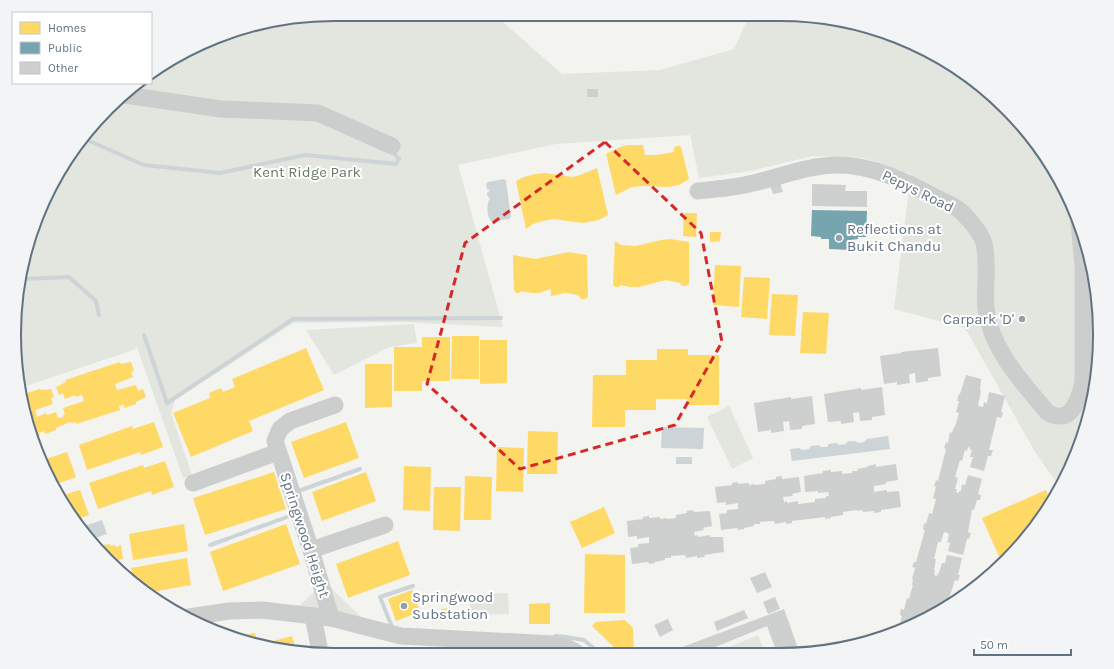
<svg xmlns="http://www.w3.org/2000/svg" width="1114" height="669" font-family="Karla,sans-serif">
<style>
.green{fill:#e2e6de}
.water{fill:#ccd4d7}
.homes{fill:#ffd966}
.public{fill:#76a5af}
.lines{fill:none;stroke-linecap:round;stroke-linejoin:round}
.stream{stroke:#ccd4d7;stroke-width:4}
.building{fill:#cecfcf}
.minor{stroke:#cccdcd;stroke-width:17}
.marked{fill:none;stroke:#d62828;stroke-width:3;stroke-dasharray:8 5;stroke-linejoin:round}
.poi-dot{fill:#94a0a8;stroke:#fff;stroke-width:1.5}
.labels{text-anchor:middle;dominant-baseline:central;stroke-width:4;stroke-linejoin:round;paint-order:stroke}
.park-label{font-size:15px;fill:#657960;stroke:#fff}
.street-label{font-size:15px;fill:#617382;stroke:#fff}
.poi-label{font-size:15px;fill:#617382;stroke:#fff;text-anchor:start}
.rim{fill:none;stroke:#617382;stroke-width:2}
</style>
<rect width="100%" height="100%" fill="#f3f3f0"/>
<!-- green -->
<g class="green">
<path d="M335 14 495 15 562 74 660 70 734 49 749 16 821 17 902 38 974 80 1020 123 1057 174 1083 231 1097 292 1099 355 1089 417 1067 476 1060 488 1034 450 965 328 894 309 911 174 863 158 813 156 751 171 699 178 690 135 556 144 458 165 503 327 402 322 293 323 175 400 171 413 192 475 183 478 137 347H135L136 349 23 387 14 334 31 232 68 156 137 83H151V74L232 31Z"/>
<path d="M414 324 417 343 389 347 334 375 306 330Z"/>
<path d="M729 406 753 458 732 469 707 417Z"/>
<path d="M325 582 366 622 335 613Z"/>
<path d="M316 590 323 612 296 609Z"/>
<path d="M508 593 509 614 470 615V594Z"/>
<path d="M758 635 765 652 759 654H712Z"/>
</g>
<!-- water -->
<g class="water">
<path d="M504 179 506 181 511 217 509 219 491 221C487 216 486 203 490 199L487 195V193L490 190 487 189 486 184 488 182Z"/>
<path d="M662 427 704 428 703 449 661 448Z"/>
<path d="M888 436 890 449 792 461 790 449 799 448 802 450 809 449 811 446 818 445 821 447H827L829 444 836 443 839 445 846 444 848 441H855L858 443 864 442 867 439Z"/>
<rect x="676" y="457" width="16" height="7"/>
<path d="M102 520 107 534 93 539 82 527Z"/>
</g>
<!-- homes -->
<g class="homes">
<path d="M628 145H643L645 155H657L674 152V148L677 146H680L681 147 689 179 679 185 668 187 643 186 632 187 616 195 606 154 620 147Z"/>
<path d="M597 168 608 215 599 220 583 223 553 219 543 221 533 224 526 229 516 181 524 177 535 174 545 173 572 177 580 175Z"/>
<path d="M684 213H697L696 237 683 236Z"/>
<path d="M710 232H721L720 241 710 242Z"/>
<path d="M670 239 689 242V284L686 286H682L680 283 666 280 639 287H630L620 285 619 287H615L613 285 615 241 621 245 636 246 661 240Z"/>
<path d="M569 252 587 255 588 297 585 299H581L579 296 573 294 565 293 551 296V289L539 293H531L521 291 519 293H516L514 290 513 255 535 259Z"/>
<path d="M715 265 741 266 739 307 713 305Z"/>
<path d="M744 277 770 278 767 319 741 317Z"/>
<path d="M772 294 798 295 795 336 769 335Z"/>
<path d="M803 312 829 313 826 354 800 353Z"/>
<path d="M452 336H479V379H451Z"/>
<rect x="422" y="337" width="28" height="44"/>
<path d="M480 340H507V383L480 384Z"/>
<rect x="394" y="347" width="28" height="44"/>
<path d="M306 348 324 390 249 421 253 431 191 457 173 413 210 398 209 393 221 388 223 392 235 387 232 379Z"/>
<path d="M657 349H688V355H719V405H687V399H656V410H625V427H592L593 375H626V360H657Z"/>
<path d="M120 362 121 364 131 362 134 371 131 372 133 377 115 384 117 390 136 385 138 391 143 389 146 397 136 402V404L124 408V404L119 406 120 410 76 424V422L71 423 70 422 56 428V430L45 434 44 431 39 433 40 436 32 439 24 394 40 389 41 390 51 389 54 397 51 398 53 404 35 410 37 417 46 413 47 415 56 412 58 418 63 417V415L65 414 63 408 84 401 82 395 76 397 75 395 65 399 63 393 59 395 56 387 66 382 65 380Z"/>
<path d="M365 364H392V407L365 408Z"/>
<path d="M154 422 163 447 141 455 140 452 87 470 79 445 132 426 133 429Z"/>
<path d="M346 422 359 458 304 478 291 442Z"/>
<path d="M528 431 558 432 557 474H527Z"/>
<path d="M497 447 524 448 523 492 496 491Z"/>
<path d="M67 452 76 477 54 485 41 457 45 456 46 459Z"/>
<path d="M165 461 174 487 152 495 151 491 98 509 89 483 143 465 144 468Z"/>
<path d="M404 466 431 467 430 511 403 510Z"/>
<path d="M274 472 286 509 205 535 193 498Z"/>
<path d="M366 472 376 501 322 521 312 492Z"/>
<path d="M465 476 492 477 491 520H464Z"/>
<path d="M434 487H461L460 531 433 530Z"/>
<path d="M80 490 89 515 75 520 68 513 60 496Z"/>
<path d="M1046 490 1051 502 1034 529 1002 563 982 518Z"/>
<path d="M604 507 615 533 582 548 570 522Z"/>
<path d="M184 524 188 551 133 560 129 534Z"/>
<path d="M286 524 300 564 223 591 210 552Z"/>
<path d="M398 541 410 575 348 598 336 564Z"/>
<path d="M110 544V546L115 545 116 547 121 545 123 559 117 560V558L111 559 101 548H104L103 545Z"/>
<path d="M585 554 625 555V613H584Z"/>
<path d="M187 558 191 585 146 593 140 589 134 583 131 568Z"/>
<path d="M1001 565 991 576 984 581 981 574Z"/>
<path d="M412 590 420 612 396 621 388 599Z"/>
<path d="M550 603V624H529V604Z"/>
<path d="M451 608 452 619 442 620 441 609Z"/>
<path d="M625 620 633 628 634 654H621L592 626 596 622Z"/>
<path d="M255 633 257 643 240 638 239 636Z"/>
<path d="M292 636 297 652 261 644 281 639Z"/>
<path d="M373 648 374 653H360V652Z"/>
</g>
<!-- public -->
<path class="public" d="M812 210 867 211 866 237H858V239L850 240V250L829 249V239H821V237L811 236Z"/>
<g class="lines">
<!-- stream -->
<g class="stream">
<path d="M85 139 144 165 220 173 305 155 396 164 399 159 392 151"/>
<path d="M23 279 69 277 96 301 99 315"/>
<path d="M144 335 167 403 293 319 501 318"/>
<path d="M343 475 360 469"/>
<path d="M327 481 341 476"/>
<path d="M296 492 326 481"/>
<path d="M279 520 295 514"/>
<path d="M266 525 278 520"/>
<path d="M254 529 265 525"/>
<path d="M241 534 253 529"/>
<path d="M227 539 240 534"/>
<path d="M210 545 227 539"/>
<path d="M392 627 380 597 413 586"/>
<path d="M555 636 566 637 584 640 599 653"/>
</g>
</g>
<!-- building -->
<g class="building">
<rect x="587" y="89" width="11" height="8"/>
<path d="M780 183 783 192 773 194 770 185Z"/>
<path d="M812 184 846 185 845 191H867V207L812 206Z"/>
<path d="M938 348 941 376 928 378V381L916 383 915 373 909 374 910 383 897 385V382L884 384 880 356 901 353V352Z"/>
<path d="M966 375 981 379 980 391H981L978 406 983 407 984 402 987 403 989 392 1005 396 1001 412 1003 413 1001 418 997 417 989 450H993L991 456H988L984 471 970 467 973 457H970L972 450H970V448L968 447 967 451 965 450 962 461 960 460 955 477 958 478 955 489H957L956 492 959 493V491H961L962 484 965 485 968 475 982 479 978 494 981 495 980 500H977L974 510H972L968 532 971 533 969 539H967L963 555 948 551 950 543 947 542 949 535 948 534V533L944 532 941 542H938L934 559H936L934 570H935L934 575 937 576 938 573H939L942 563H945L947 555 962 558 958 575H960L958 581 955 580 948 602H949L948 606 940 612 926 618 927 615 923 614 920 621 898 631 902 616 900 615 901 609 904 610 907 598 909 599 913 585H912L913 579H912L915 568 912 567 914 562H916L925 530H923L924 523 926 524 929 513 932 514 936 499 933 498 936 487 934 486 936 480 938 481 946 449 944 448 946 442 948 443 950 432 952 433 954 427H955L959 413 956 412 959 401H957L959 394H960Z"/>
<path d="M882 387 885 415 872 417V420L860 421 859 412 853 413 854 422 841 424V421L828 422 824 394 861 388V390Z"/>
<path d="M812 396 815 424 802 426V429L790 430 789 421 783 422 784 431 771 433V430L758 432 754 403 791 397V399Z"/>
<path d="M876 464V467L896 464 898 480 886 482V484L874 486V492L887 490V492L899 491 901 507 881 510V512L874 513V511L863 512V510L857 511V510L843 512V515L831 517V518L825 519V517L792 521V523L786 524V522L775 524 774 521 760 522V524H754V526L744 528V529L738 530 737 528 721 530 719 514 727 513V510L738 509V503L726 505V502L717 503 715 487 732 485V483L738 482V484L749 483V485L755 484V485L765 484V481L776 479V477L782 476V479L799 477 801 492 792 494 793 496 783 497 784 502 787 501V503L798 501V504L815 502V499L826 498V496H829L828 492 818 493V491L805 492 804 476 823 473V471L831 470V472L842 471V474L852 473V471H858L857 469 868 467V466Z"/>
<path d="M693 510 694 512 710 511 712 526 703 528 704 530 694 532 695 536 698 535V537L710 535V537H723L724 552 704 555 705 557 697 558V556L686 558 685 555 671 556V558H665V560L655 562V563L649 564 648 562 632 564 630 548 638 547V544L649 543V537L637 539V536L628 537 627 521 643 519V517L649 516V518L660 517V519L666 518 667 519 676 518V515L687 513V511Z"/>
<path d="M765 572 772 587 757 593 750 578Z"/>
<path d="M775 597 780 609 768 614 763 602Z"/>
<path d="M784 609 800 654H774L777 653 767 626 698 654H679L677 649Z"/>
<path d="M744 610 748 618 717 631 714 622Z"/>
<path d="M668 619 673 630 660 637 654 625Z"/>
</g>
<g class="lines">
<!-- minor -->
<g class="minor">
<path d="M125 95 221 109 318 113 392 146"/>
<path d="M698 191C715 189 733 188 749 184 778 178 807 165 838 165 873 165 907 182 937 198 944 202 952 205 958 209 967 216 981 233 984 243 989 264 984 287 986 309 991 349 1022 382 1047 412 1051 415 1054 416 1059 416 1075 417 1080 394 1083 382V265L1079 223"/>
<path d="M193 483 278 452"/>
<path d="M311 550 385 525"/>
<path d="M313 616 320 652"/>
<path d="M189 617 229 611 262 610 331 618 401 636 553 644 566 647 577 653"/>
<path d="M331 618 311 550 275 441 280 429 290 421 335 405"/>
</g>
</g>
<!-- marked area -->
<path class="marked" d="M605 142 701 233 722 342 675 425 520 469 427 384 465 243Z"/>
<!-- markers -->
<g class="poi-dot">
<circle cx="839" cy="238" r="4"/>
<circle cx="1022" cy="319" r="4"/>
<circle cx="404" cy="606" r="4"/>
</g>
<g class="labels">
<!-- park labels -->
<g class="park-label">
<text x="307" y="172">Kent Ridge Park</text>
</g>
<!-- street labels -->
<g class="street-label">
<text transform="translate(918 191) rotate(26)">Pepys Road</text>
<text transform="translate(305 535) rotate(72)">Springwood Height</text>
</g>
<!-- poi labels -->
<g class="poi-label">
<text x="847" y="229">Reflections at<tspan x="847" dy="17">Bukit Chandu</tspan></text>
<text x="1014" y="319" text-anchor="end">Carpark 'D'</text>
<text x="412" y="597">Springwood<tspan x="412" dy="17">Substation</tspan></text>
</g>
</g>
<!-- crop -->
<path d="M0 0H1114V669H0ZM334 21H780A313 313 0 0 1 1093 334V335A313 313 0 0 1 780 648H334A313 313 0 0 1 21 335V334A313 313 0 0 1 334 21Z" fill="#f2f4f5" fill-rule="evenodd"/>
<path class="rim" d="M334 21H780A313 313 0 0 1 1093 334V335A313 313 0 0 1 780 648H334A313 313 0 0 1 21 335V334A313 313 0 0 1 334 21Z"/>
<!-- legend -->
<rect x="12" y="12" width="140" height="72" fill="#ffffff" stroke="#c0c7cd"/>
<rect x="20" y="22" width="20" height="12" fill="#ffd966" stroke="#c0c7cd"/>
<text x="48" y="32" font-size="12" fill="#617382">Homes</text>
<rect x="20" y="42" width="20" height="12" fill="#76a5af" stroke="#c0c7cd"/>
<text x="48" y="52" font-size="12" fill="#617382">Public</text>
<rect x="20" y="62" width="20" height="12" fill="#cecfcf" stroke="#c0c7cd"/>
<text x="48" y="72" font-size="12" fill="#617382">Other</text>
<!-- scale -->
<path d="M974 649v6h97v-6" fill="none" stroke="#617382" stroke-width="2"/>
<text x="980" y="649" font-size="12" fill="#617382" stroke="#ffffff" stroke-width="3" paint-order="stroke">50 m</text>
</svg>
